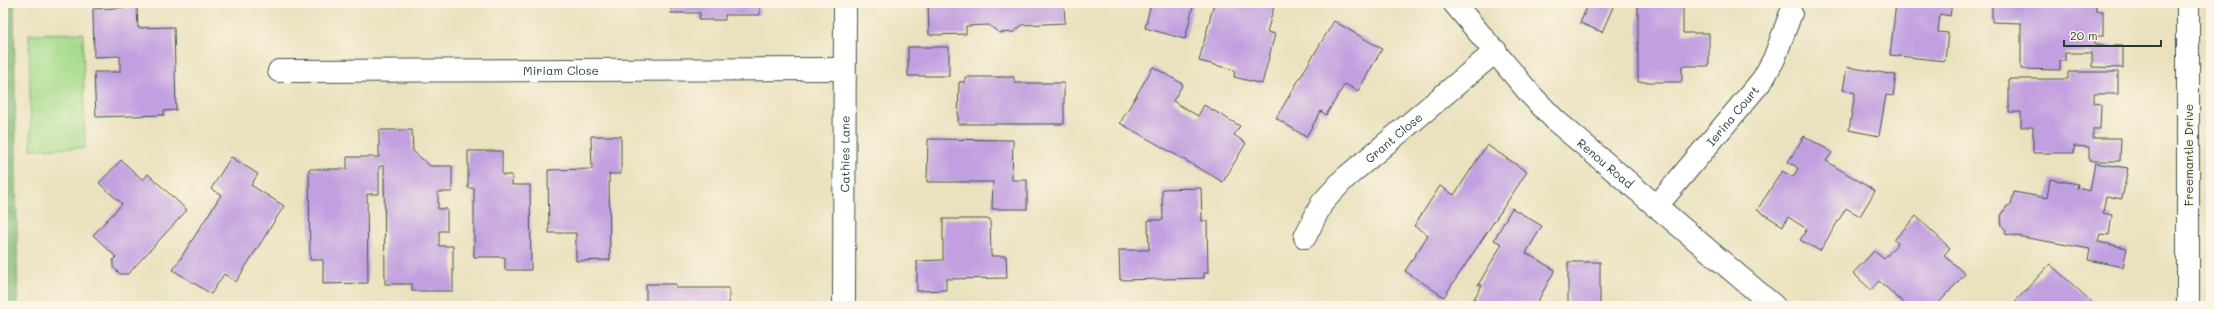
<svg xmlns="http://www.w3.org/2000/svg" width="2214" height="309" font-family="Mali,sans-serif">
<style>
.green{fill:#a6db8c;stroke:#628c60}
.forest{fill:#84bb78;stroke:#527c56}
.building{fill:#c19fe0}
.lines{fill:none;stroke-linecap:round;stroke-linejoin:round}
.street-casing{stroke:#3d5649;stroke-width:24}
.secondary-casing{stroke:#3d5649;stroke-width:24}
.street{stroke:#fff;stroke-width:22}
.secondary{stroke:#fff;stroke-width:22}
.labels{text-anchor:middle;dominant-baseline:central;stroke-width:3;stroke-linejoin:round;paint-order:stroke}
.street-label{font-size:12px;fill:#1f3d34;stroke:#fcf5e5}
</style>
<rect width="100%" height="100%" fill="#fcf5e5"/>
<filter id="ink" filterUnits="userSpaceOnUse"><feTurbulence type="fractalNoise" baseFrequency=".025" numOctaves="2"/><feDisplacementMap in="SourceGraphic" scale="8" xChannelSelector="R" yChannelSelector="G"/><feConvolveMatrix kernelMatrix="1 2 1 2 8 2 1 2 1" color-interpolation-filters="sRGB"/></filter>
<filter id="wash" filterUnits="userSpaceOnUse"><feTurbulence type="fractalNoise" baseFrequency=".012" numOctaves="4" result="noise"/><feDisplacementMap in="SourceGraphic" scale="16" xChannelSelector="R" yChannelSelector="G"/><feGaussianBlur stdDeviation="0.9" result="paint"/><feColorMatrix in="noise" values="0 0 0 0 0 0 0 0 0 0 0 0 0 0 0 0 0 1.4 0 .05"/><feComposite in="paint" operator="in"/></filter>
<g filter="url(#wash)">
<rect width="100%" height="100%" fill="#eae1be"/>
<!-- green -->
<path class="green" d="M83 33 85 148 31 149 29 34Z"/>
<!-- forest -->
<path class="forest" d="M3 3H14L18 306H3Z"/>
<g id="blocks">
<!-- building -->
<g class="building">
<path d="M672 3H760V15H725V20H699L700 13H671Z"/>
<path d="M928 3H1064L1065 23 1022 25 1014 32 999 33 989 25 966 26V34L929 35Z"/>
<path d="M1151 3H1194L1185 39 1145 28Z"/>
<path d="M1214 3H1275L1267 32 1275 34 1262 84 1234 77 1235 70 1199 61Z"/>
<path d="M1576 3H1602L1613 7 1602 32 1580 23 1587 7Z"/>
<path d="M1638 3H1683V33H1709V66H1682V82H1638Z"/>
<path d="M1896 3H1952L1950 16 1940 14 1938 32 1948 33 1945 61 1890 55Z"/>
<path d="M1992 3H2096V11H2103V36H2095V45L2123 46V68L2092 67V53H2065V61H2060V70L2021 69V23L1992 22Z"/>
<path d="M137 7 138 28 174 27 176 110 164 111V115L96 117 94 72H120V56L94 57 93 9Z"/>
<path d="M1334 21 1382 49 1358 91 1345 84 1326 115 1321 111 1306 137 1276 118Z"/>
<rect x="908" y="47" width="41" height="29"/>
<path d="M1153 67 1183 84 1173 101 1198 116 1204 105 1240 126 1234 135 1246 143 1223 182 1120 123Z"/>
<path d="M1847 67 1896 75 1893 96 1886 95 1879 136 1849 130 1855 93 1843 90Z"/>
<path d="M2068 72H2118V94H2094V103L2101 104 2100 129H2093V138H2121L2120 161H2089V147L2074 146V153H2033V127H2021V112H2009V79H2068Z"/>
<path d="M965 77H1014V83H1064V124H958L959 82H965Z"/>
<path d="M379 130H412L413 151 430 166H452V192H438V209H447V231H439V246H453V291H412V284H385L384 166H379V194H367L368 283 323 284V260H310L309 169H347V157H379Z"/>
<path d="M591 136H621V174H609L610 260 576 261V233H549L548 170 592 169Z"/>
<path d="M1804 136 1832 152 1826 161 1875 191 1860 216 1846 208 1820 251 1800 240 1807 229 1788 217 1783 226 1757 210 1782 171 1793 177 1798 168 1788 162Z"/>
<path d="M928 139 1013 140 1012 180H1027V209H992L993 182H927Z"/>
<path d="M1487 145 1527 172 1444 297 1405 271 1428 235 1414 226 1440 186 1454 195Z"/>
<path d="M468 151H502V175H512V185H530L531 270H505V257H474V188H468Z"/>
<path d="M231 157 258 174 251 185 284 206 236 282 224 274 211 294 173 270 221 195 211 189Z"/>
<path d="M121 160 143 180 148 174 187 210 128 274H120L113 267V260L116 257 93 235 122 204 99 183Z"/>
<path d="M2095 163 2128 168 2122 199 2106 196 2103 213 2112 215 2109 235 2100 234 2098 242 2127 248 2123 267 2088 260 2090 249 2005 234 2006 230 2002 226 2001 216 2007 206 2011 205 2014 192 2047 198 2050 179 2078 184 2077 188 2090 191Z"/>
<path d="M1201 188 1202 221H1207L1208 273H1204V278L1120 280 1119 250H1149L1148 220H1163L1162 189Z"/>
<path d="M1512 208 1542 226 1526 253 1555 270 1535 306H1470L1482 285H1478L1502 244 1494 240Z"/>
<path d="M1916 216 1950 248 1944 255 1965 274 1936 306H1907L1879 281 1871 290 1853 273 1874 251 1884 259 1898 243 1894 240Z"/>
<path d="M943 219H990L991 256H1006L1007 278 946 279V290L917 291V261L943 260Z"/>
<rect x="1568" y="262" width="32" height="44"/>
<path d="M2050 264 2096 306H2011Z"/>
<path d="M646 284H676V288H729V306H646Z"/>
</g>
</g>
</g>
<g filter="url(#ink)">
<use href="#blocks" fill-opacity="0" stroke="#3d5649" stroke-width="1"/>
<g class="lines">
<!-- street casing -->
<g class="street-casing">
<g id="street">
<path id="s1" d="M1454 3 1531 95 1556 121 1774 306"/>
<path d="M2188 3V306"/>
<path id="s2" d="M279 71 843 69"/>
<path id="s3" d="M1656 207 1763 79 1774 59 1791 13"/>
<path id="s4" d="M1305 237 1322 203 1344 179 1496 51"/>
</g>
</g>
<!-- secondary casing -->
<g class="secondary-casing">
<g id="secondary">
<path id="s5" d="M844 306 845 3"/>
</g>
</g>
<!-- street -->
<use href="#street" class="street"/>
<!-- secondary -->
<use href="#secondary" class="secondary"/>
</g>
</g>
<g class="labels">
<!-- street labels -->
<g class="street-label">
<text stroke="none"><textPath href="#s2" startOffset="282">Miriam Close</textPath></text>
<text stroke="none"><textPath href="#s3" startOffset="119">Ierina Court</textPath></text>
<text stroke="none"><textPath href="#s4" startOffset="135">Grant Close</textPath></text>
<text stroke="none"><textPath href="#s5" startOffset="152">Cathies Lane</textPath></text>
<text transform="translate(2188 155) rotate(-90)">Freemantle Drive</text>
<text stroke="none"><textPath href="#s1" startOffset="221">Renou Road</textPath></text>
</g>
</g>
<!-- margin -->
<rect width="2214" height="309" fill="none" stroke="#fcf5e5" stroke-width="16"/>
<!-- scale -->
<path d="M2064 40v6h97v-6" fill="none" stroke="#1f3d34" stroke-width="2"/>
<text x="2070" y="40" font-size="12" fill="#1f3d34" stroke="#fcf5e5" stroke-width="3" paint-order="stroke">20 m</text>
</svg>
